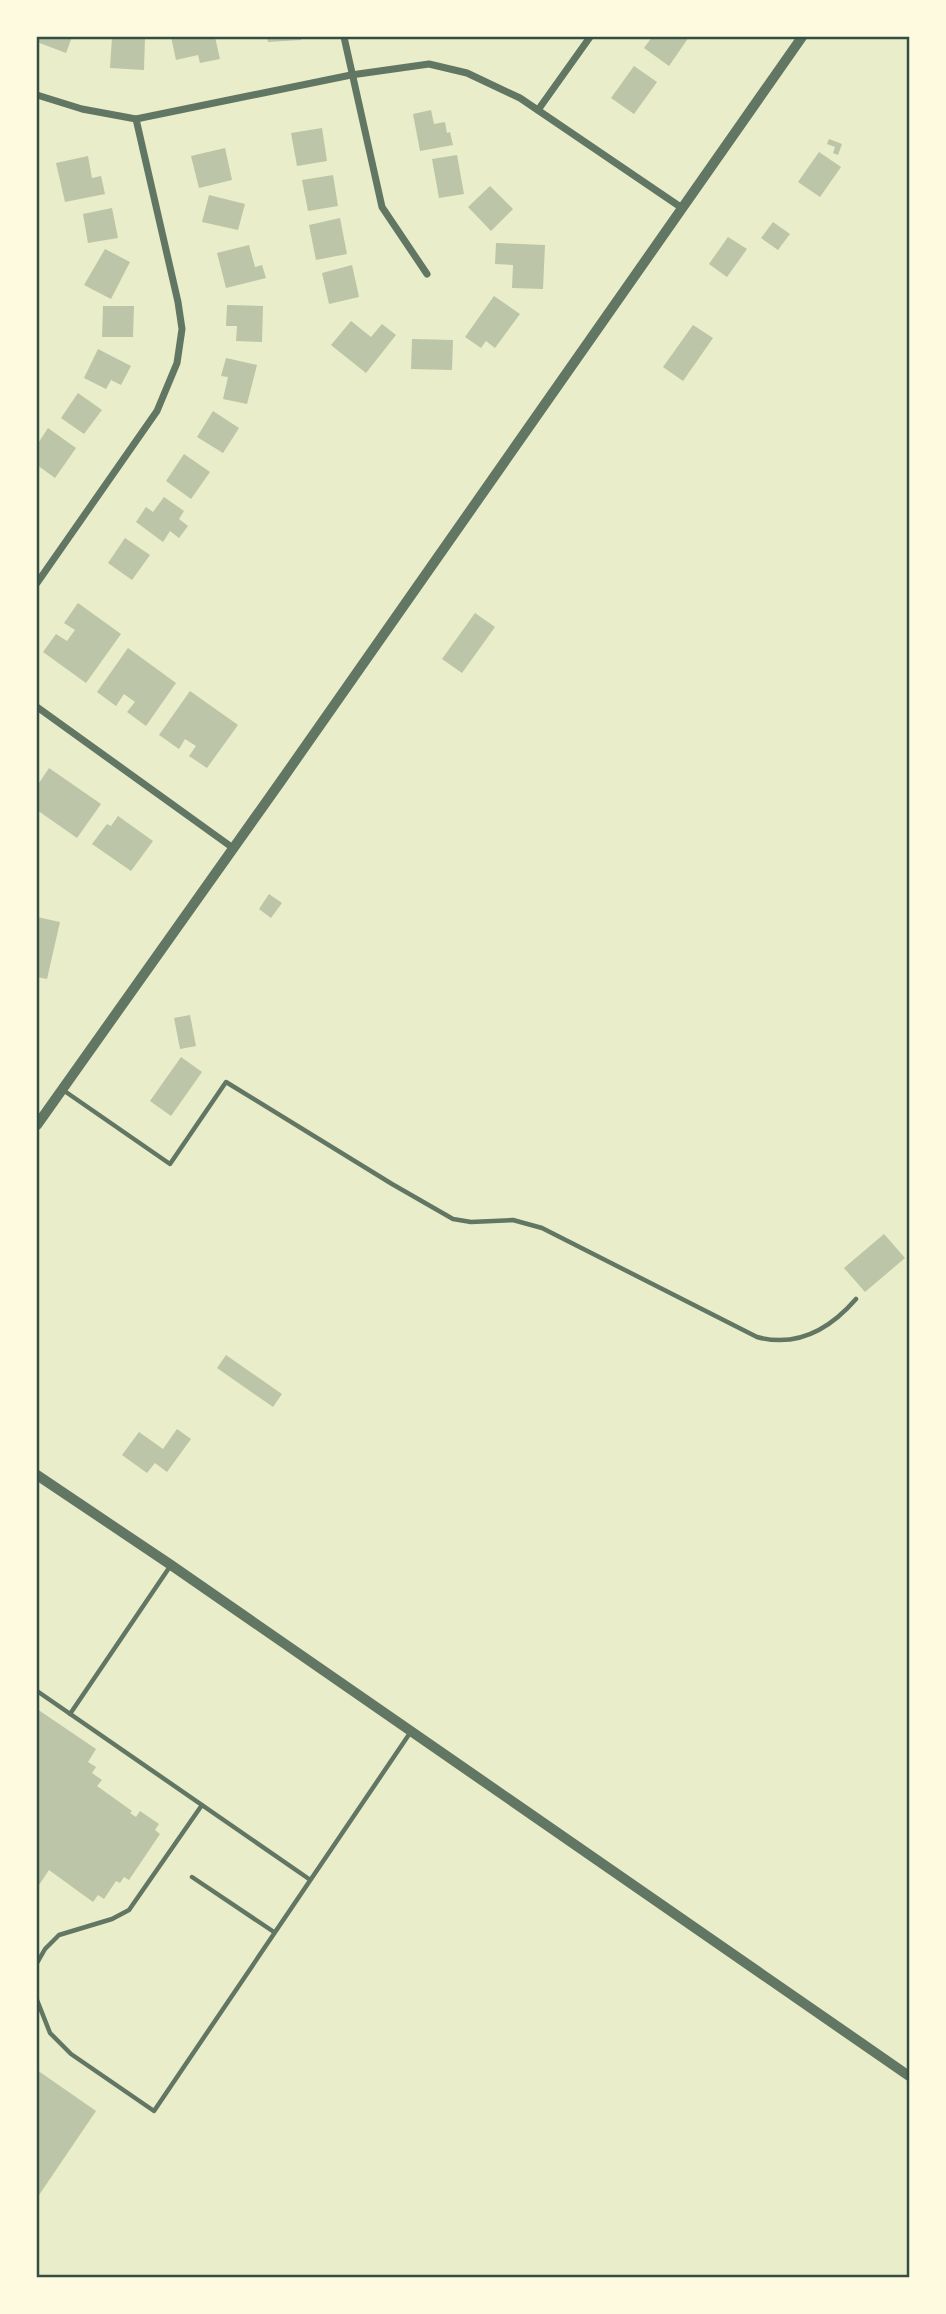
<svg xmlns="http://www.w3.org/2000/svg" width="946" height="2314" font-family="Signika,sans-serif">
<style>
.building{fill:#bcc5a7}
.lines{fill:none;stroke-linecap:round;stroke-linejoin:round}
.service{stroke:#617663;stroke-width:4.5}
.minor{stroke:#617663;stroke-width:7}
.tertiary{stroke:#617663;stroke-width:10}
.neatline{fill:none;stroke:#344e41;stroke-width:2.5}
</style>
<rect width="100%" height="100%" fill="#e9edc9"/>
<!-- building -->
<g class="building">
<path d="M37 37H72L66 53 37 42Z"/>
<path d="M112 37H145L144 70 110 68Z"/>
<path d="M171 37H215L220 59 200 63 198 55 176 60Z"/>
<path d="M267 37H301V40L268 42Z"/>
<path d="M652 37H689L669 66 644 48Z"/>
<path d="M634 66 657 82 634 114 611 98Z"/>
<path d="M431 110 434 124 445 122 447 133 450 132 453 145 420 151 413 114Z"/>
<path d="M322 128 327 161 297 166 291 133Z"/>
<path d="M829 139 842 144 838 155 833 153 835 147 827 144Z"/>
<path d="M225 148 232 180 199 188 191 156Z"/>
<path d="M819 152 841 167 820 197 798 182Z"/>
<path d="M457 155 464 194 439 198 432 159Z"/>
<path d="M88 156 92 178 101 176 105 194 65 202 56 163Z"/>
<path d="M333 175 338 206 308 211 302 180Z"/>
<path d="M490 186 513 209 491 231 468 207Z"/>
<path d="M209 195 245 204 238 230 202 222Z"/>
<path d="M112 208 118 238 88 243 83 214Z"/>
<path d="M340 218 347 254 316 260 309 225Z"/>
<path d="M773 222 790 234 778 250 761 238Z"/>
<path d="M728 237 747 249 727 277 709 264Z"/>
<path d="M496 243 545 245 543 289 512 288 513 265 495 264Z"/>
<path d="M249 245 255 267 262 265 266 278 226 288 217 253Z"/>
<path d="M105 249 130 262 111 299 84 285Z"/>
<path d="M352 265 359 297 329 304 322 273Z"/>
<path d="M494 296 520 314 495 348 486 341 481 348 465 337Z"/>
<path d="M227 305 263 306 262 342 236 341 237 326H226Z"/>
<path d="M103 306H134L133 337H102Z"/>
<path d="M351 321 371 337 382 324 396 335 366 373 331 345Z"/>
<path d="M693 325 713 338 683 381 663 367Z"/>
<path d="M412 339 453 340 452 370 411 369Z"/>
<path d="M98 349 131 366 121 385 111 380 106 389 84 378Z"/>
<path d="M226 358 257 365 247 404 223 399 228 377 221 376Z"/>
<path d="M78 393 102 410 84 434 61 418Z"/>
<path d="M213 411 239 428 223 453 197 437Z"/>
<path d="M48 428 76 448 55 478 37 465V445Z"/>
<path d="M184 454 210 472 191 499 166 481Z"/>
<path d="M164 497 184 511 179 519 188 526 179 538 170 531 163 542 136 522 146 507 153 512Z"/>
<path d="M125 538 150 555 132 580 108 563Z"/>
<path d="M78 603 121 634 86 683 43 652 56 634 67 641 75 630 64 623Z"/>
<path d="M475 613 495 627 462 673 442 659Z"/>
<path d="M128 648 176 683 146 726 127 712 135 702 124 694 116 706 97 692Z"/>
<path d="M190 691 238 725 207 768 189 756 196 746 185 739 179 749 159 735Z"/>
<path d="M49 768 101 804 77 838 37 810V786Z"/>
<path d="M118 816 153 841 131 871 92 844 107 824 111 826Z"/>
<path d="M269 894 282 903 271 918 259 909Z"/>
<path d="M37 917 60 922 47 979 37 977Z"/>
<path d="M190 1015 196 1046 180 1049 174 1018Z"/>
<path d="M181 1057 202 1072 171 1116 150 1101Z"/>
<path d="M884 1234 905 1258 865 1292 844 1268Z"/>
<path d="M226 1355 282 1394 273 1407 217 1368Z"/>
<path d="M177 1429 191 1439 167 1472 155 1463 147 1473 122 1455 139 1432 163 1449Z"/>
<path d="M37 1709 96 1749 88 1762 96 1767 92 1773 102 1780 97 1786 132 1811 130 1813 136 1817 140 1811 159 1824 155 1830 160 1834 129 1880 124 1877 120 1883 116 1881 104 1899 98 1895 93 1902 49 1870 37 1888Z"/>
<path d="M37 2070 96 2111 37 2198Z"/>
</g>
<g class="lines">
<!-- service -->
<g class="service">
<path d="M63 1090 170 1164 226 1082 392 1184 453 1219 471 1222 513 1220 542 1228 757 1337C798 1348 830 1329 856 1299"/>
<path d="M37 1691 309 1879"/>
<path d="M70 1714 171 1565"/>
<path d="M192 1877 274 1932"/>
<path d="M37 1963 45 1949 59 1935 112 1919 129 1910 202 1805"/>
<path d="M37 2000 50 2033 71 2054 154 2111 410 1733"/>
</g>
<!-- minor -->
<g class="minor">
<path d="M344 37 382 207 427 274"/>
<path d="M37 95 82 109 136 119 351 75 429 64 467 73 520 98 682 208"/>
<path d="M538 110 590 37"/>
<path d="M37 583 157 411 177 363 182 329 178 302 136 119"/>
<path d="M37 707 233 848"/>
</g>
<!-- tertiary -->
<g class="tertiary">
<path d="M37 1125 281 781 802 37"/>
<path d="M37 1475 171 1565 909 2076"/>
</g>
</g>
<!-- border -->
<rect width="946" height="2314" fill="none" stroke="#fefae0" stroke-width="77"/>
<rect x="38" y="38" width="870" height="2238" class="neatline"/>
</svg>
